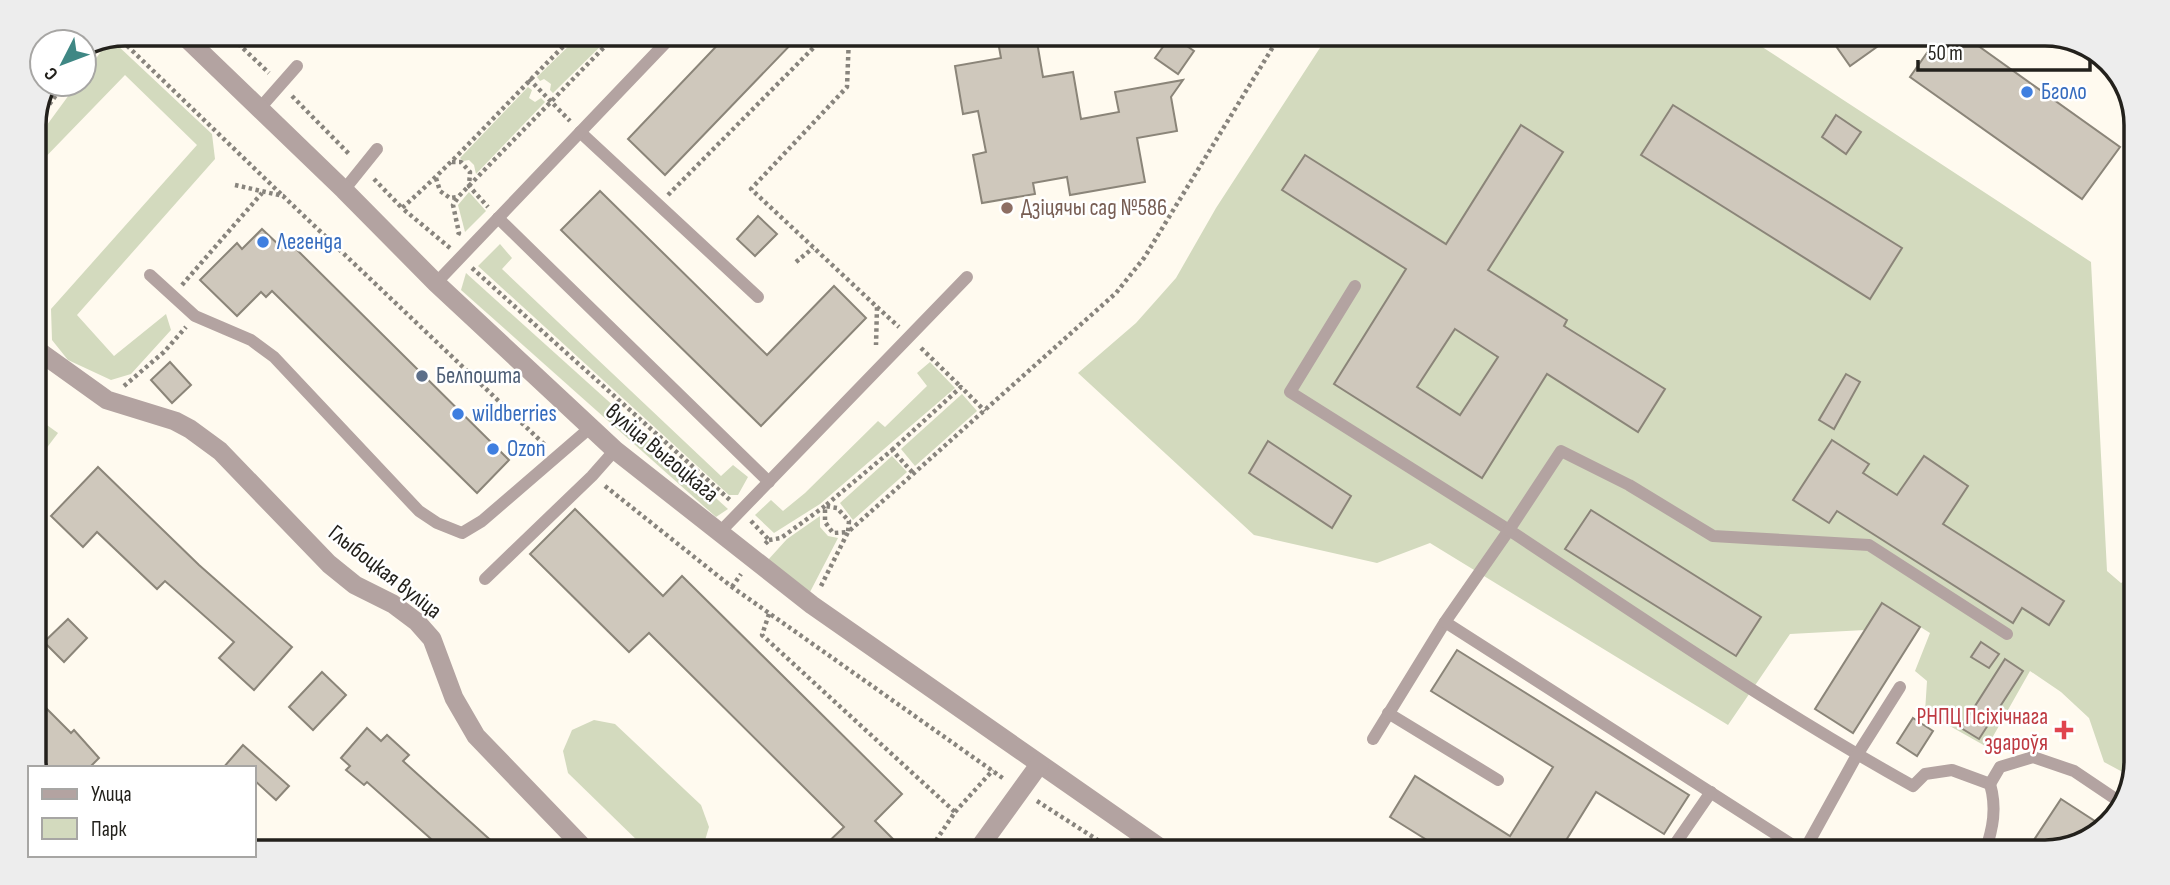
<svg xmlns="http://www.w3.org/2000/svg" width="2170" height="885" font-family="'Sofia Sans Condensed',sans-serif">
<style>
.green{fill:#d3dabe}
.building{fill:#cfc8bc;stroke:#8b8579;stroke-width:2;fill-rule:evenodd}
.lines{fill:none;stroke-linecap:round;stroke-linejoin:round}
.path{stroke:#88847d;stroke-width:4.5;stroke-dasharray:3.5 3.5;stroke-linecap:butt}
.service{stroke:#b3a3a1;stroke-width:12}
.minor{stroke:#b3a3a1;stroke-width:19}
.shop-dot{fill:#3f7fe0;stroke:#fff;stroke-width:2.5}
.education-dot{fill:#8d6e63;stroke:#fff;stroke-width:2.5}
.service-dot{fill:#5c6f8a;stroke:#fff;stroke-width:2.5}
.health-dot{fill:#e0444e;stroke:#fff;stroke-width:2.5}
.labels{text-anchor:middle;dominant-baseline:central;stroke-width:5;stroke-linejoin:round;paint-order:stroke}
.shop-label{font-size:23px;fill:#366cbe;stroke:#fff;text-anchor:start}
.education-label{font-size:23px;fill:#785e54;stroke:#fff;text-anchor:start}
.service-label{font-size:23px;fill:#4e5e75;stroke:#fff;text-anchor:start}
.street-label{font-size:23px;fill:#23211c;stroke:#fff}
.health-label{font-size:23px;fill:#be3a42;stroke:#fff;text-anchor:end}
.rim{fill:none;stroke:#23211c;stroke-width:3.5}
</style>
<rect width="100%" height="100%" fill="#fffaef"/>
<!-- green -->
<g class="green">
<path d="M580 35H612L553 93 550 90 551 84 544 79 540 81 537 77Z"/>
<path d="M1327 37 1750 39 2091 262 2107 571 2121 583 2132 577 2130 776 2104 762 2089 718 2061 692 2030 671 1987 747 1925 712 1927 681 1915 671 1930 633 1882 603 1865 630 1790 634 1728 725 1430 543 1377 563 1254 535 1078 373 1136 323 1176 278 1216 208Z"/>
<path d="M116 44 212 134 215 159 77 315 114 356 166 314 171 330 131 374 111 380 68 360 52 340 51 309 197 145 125 75 33 170V144L77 84H84V75L105 46Z"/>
<path d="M528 87 532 90 529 98 535 102 541 98 545 102 476 174 474 165 469 160 463 161 460 158Z"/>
<path d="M469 192 486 211 465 232 458 205Z"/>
<path d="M500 244 512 258 502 269 721 476 733 465 748 477 738 495H729L478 266Z"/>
<path d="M466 273 728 509 716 517 461 290Z"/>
<path d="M930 362 955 388 820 504 774 533 755 515 771 500 783 511 805 493 878 421 885 427 927 386 917 373Z"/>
<path d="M962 394 977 411 915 466 901 449Z"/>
<path d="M33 415 58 433 33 466Z"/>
<path d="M892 456 907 472 853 520 840 503Z"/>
<path d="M820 516V527L828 536 838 538 810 592 768 560 787 539Z"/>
<path d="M594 720 615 724 701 805 709 827 703 847H644L568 773 563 751 572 730Z"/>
</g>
<!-- building -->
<g class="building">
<path d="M727 35 799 36 665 175 628 139Z"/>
<path d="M997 36H1036L1043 77 1073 72 1081 119 1119 112 1115 92 1183 80 1171 97 1177 131 1137 138 1145 182 1070 195 1067 177 1033 183 1035 194 982 203 973 155 986 152 978 111 963 114 955 66 1001 58Z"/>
<path d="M1170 37H1174L1194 51 1178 74 1155 58Z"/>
<path d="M1831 39H1888L1850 66Z"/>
<path d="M1936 40H1970L2120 147 2082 199 1910 77Z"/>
<path d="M1673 105 1902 248 1870 299 1641 155Z"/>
<path d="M1836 115 1861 132 1846 154 1822 137Z"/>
<path d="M1521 125 1563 152 1488 270 1567 320 1564 326 1665 389 1638 432 1547 374 1482 478 1334 384 1406 269 1282 190 1305 155 1446 244ZM1455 329 1498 357 1460 415 1417 387Z"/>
<path d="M600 191 767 355 834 286 866 318 761 426 561 230Z"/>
<path d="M758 216 777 234 755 256 737 239Z"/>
<path d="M262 229 280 246 286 239 509 460 477 493 272 291 266 297 261 292 237 316 200 280 237 243 242 249Z"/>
<path d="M170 362 191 385 172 403 151 380Z"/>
<path d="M1846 374 1860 382 1834 429 1819 420Z"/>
<path d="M1832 440 1869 464 1863 473 1897 495 1924 456 1968 486 1943 524 2064 601 2049 625 2022 608 2013 623 1837 511 1829 523 1793 500Z"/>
<path d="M1268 441 1351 496 1332 528 1249 473Z"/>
<path d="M98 467 199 565 292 647 254 690 219 658 234 642 165 581 157 589 97 532 83 547 51 516Z"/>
<path d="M575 509 663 596 682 576 902 794 875 821 902 848 823 847 844 827 649 633 629 652 530 554Z"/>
<path d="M1591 510 1761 617 1736 656 1565 549Z"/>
<path d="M1882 603 1920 627 1853 733 1815 709Z"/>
<path d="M68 619 87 638 64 662 44 642Z"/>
<path d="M1981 642 1999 654 1989 668 1971 657Z"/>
<path d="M1457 650 1689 795 1664 834 1596 792 1560 850H1443L1390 817 1415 776 1510 836 1553 767 1431 691Z"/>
<path d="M2005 659 2023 671 1979 739 1961 728Z"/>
<path d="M322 672 346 695 313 730 289 707Z"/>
<path d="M33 695 71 733 74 730 99 758 89 768H41L33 759Z"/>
<path d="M1913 718 1933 731 1917 756 1897 743Z"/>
<path d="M367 728 381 741 387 735 409 755 403 761 497 846H439L367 782 364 785 346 770 350 766 341 758Z"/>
<path d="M243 745 289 786 276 800 254 780V768H223Z"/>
<path d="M2061 799 2104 827 2096 836 2046 852H2026Z"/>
</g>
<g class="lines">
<!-- path -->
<g class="path">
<path d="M228 34 269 73"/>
<path d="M117 36 283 196"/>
<path d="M849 36 847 87 751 189 877 307 876 345"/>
<path d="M84 57 91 47"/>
<path d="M529 79 570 121"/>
<path d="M292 96 350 155"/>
<path d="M42 101 54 84"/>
<path d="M33 127 64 84"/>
<path d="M452 162H461L470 172 469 186 488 207"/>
<path d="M436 178 440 191 450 198 458 197"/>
<path d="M374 179 402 208"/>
<path d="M235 185 283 196 546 446"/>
<path d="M668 195 825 36"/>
<path d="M458 235 459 233 453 205 459 196 616 35"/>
<path d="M450 248 402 208C463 154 516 92 575 35"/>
<path d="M796 262 813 248"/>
<path d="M472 268 731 501"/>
<path d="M182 285 262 193"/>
<path d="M877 307 899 327"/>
<path d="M921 348 961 387"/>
<path d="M124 386 164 352 186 327"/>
<path d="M892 450 961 387 985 411"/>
<path d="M605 486 732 587 1004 779"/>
<path d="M751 521 769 540 764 545"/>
<path d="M769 540 781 538 825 506V522L833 533 848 532 849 521 837 508 825 506 892 450 913 473"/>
<path d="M821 586 848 532 1116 293 1144 258 1279 37"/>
<path d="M732 587 741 574"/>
<path d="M769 614 762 635 955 812 931 848"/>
<path d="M1037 801 1110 848"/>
<path d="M955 812 993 770"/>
</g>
<!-- service -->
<g class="service">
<path d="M260 108 297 66"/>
<path d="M580 132 758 297"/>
<path d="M344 190 377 149"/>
<path d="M498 218 769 482"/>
<path d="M150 275 195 316 251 340 274 357 419 511 437 523 462 533 482 521 591 427"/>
<path d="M436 283 673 35"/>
<path d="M1355 286 1290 392 1509 530 1445 622 1373 739"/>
<path d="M719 533 967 277"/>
<path d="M485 579 592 476 615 450"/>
<path d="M1445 622 1802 851"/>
<path d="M2007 634 1869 545 1713 536 1629 485 1561 451 1509 530C1642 618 1773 708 1913 786L1925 774 1952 770 1990 784 2000 767 2033 757 2074 771 2123 804"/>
<path d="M1388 713 1498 780"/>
<path d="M1671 850 1711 792"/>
<path d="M1804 851 1857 755 1900 687"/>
<path d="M1985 852C1993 828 1997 808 1990 784"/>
</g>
<!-- minor -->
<g class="minor">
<path d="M181 33 344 190 436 283 615 450 812 605 1162 849"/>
<path d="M33 347 107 400 175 421 190 429 220 451 329 564 355 585 393 604 417 622 432 639 454 698 476 736 583 847"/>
<path d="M979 848 1039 765"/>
</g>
</g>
<!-- markers -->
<g class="shop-dot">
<circle cx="2027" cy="92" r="7"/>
<circle cx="263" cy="242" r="7"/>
<circle cx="458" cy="414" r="7"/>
<circle cx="493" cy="449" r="7"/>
</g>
<circle class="education-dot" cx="1007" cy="208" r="7"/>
<circle class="service-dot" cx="422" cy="376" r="7"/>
<path class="health-dot" d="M2060.5 719.5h7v7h7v7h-7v7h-7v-7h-7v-7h7z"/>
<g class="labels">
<!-- shop labels -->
<g class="shop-label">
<text x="2041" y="92">Бголо</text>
<text x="277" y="242">Легенда</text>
<text x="472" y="414">wildberries</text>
<text x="507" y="449">Ozon</text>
</g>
<!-- education labels -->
<g class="education-label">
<text x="1021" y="208">Дзіцячы сад №586</text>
</g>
<!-- service labels -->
<g class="service-label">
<text x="436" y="376">Белпошта</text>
</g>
<!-- street labels -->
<g class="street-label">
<text transform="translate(662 453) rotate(40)">вуліца Выгоцкага</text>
<text transform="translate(385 572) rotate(38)">Глыбоцкая вуліца</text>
</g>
<!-- health labels -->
<g class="health-label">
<text x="2048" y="717">РНПЦ Псіхічнага<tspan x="2048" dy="26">здароўя</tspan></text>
</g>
</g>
<!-- crop -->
<path d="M0 0H2170V885H0ZM125 46H2045A79 79 0 0 1 2124 125V761A79 79 0 0 1 2045 840H125A79 79 0 0 1 46 761V125A79 79 0 0 1 125 46Z" fill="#ededed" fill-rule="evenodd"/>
<path class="rim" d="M125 46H2045A79 79 0 0 1 2124 125V761A79 79 0 0 1 2045 840H125A79 79 0 0 1 46 761V125A79 79 0 0 1 125 46Z"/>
<!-- legend -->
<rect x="28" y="766" width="228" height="91" fill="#ffffff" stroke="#a7a6a4" stroke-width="2"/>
<rect x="42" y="789" width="35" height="10" fill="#b3a3a1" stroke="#a7a6a4" stroke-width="2"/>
<text x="91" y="801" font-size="21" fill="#23211c">Улица</text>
<rect x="42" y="818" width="35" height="21" fill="#d3dabe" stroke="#a7a6a4" stroke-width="2"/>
<text x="91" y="836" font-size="21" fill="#23211c">Парк</text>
<!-- north arrow -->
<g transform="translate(63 63) rotate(228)"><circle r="33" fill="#ffffff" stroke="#a7a6a4" stroke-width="2"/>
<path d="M0-5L12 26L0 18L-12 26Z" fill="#3f8784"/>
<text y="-10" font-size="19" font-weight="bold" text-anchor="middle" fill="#23211c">С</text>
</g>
<!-- scale -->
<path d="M1918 60v10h172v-10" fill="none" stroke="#23211c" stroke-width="3.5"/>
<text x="1928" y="60" font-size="21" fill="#23211c" stroke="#ffffff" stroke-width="5" paint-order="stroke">50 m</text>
</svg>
